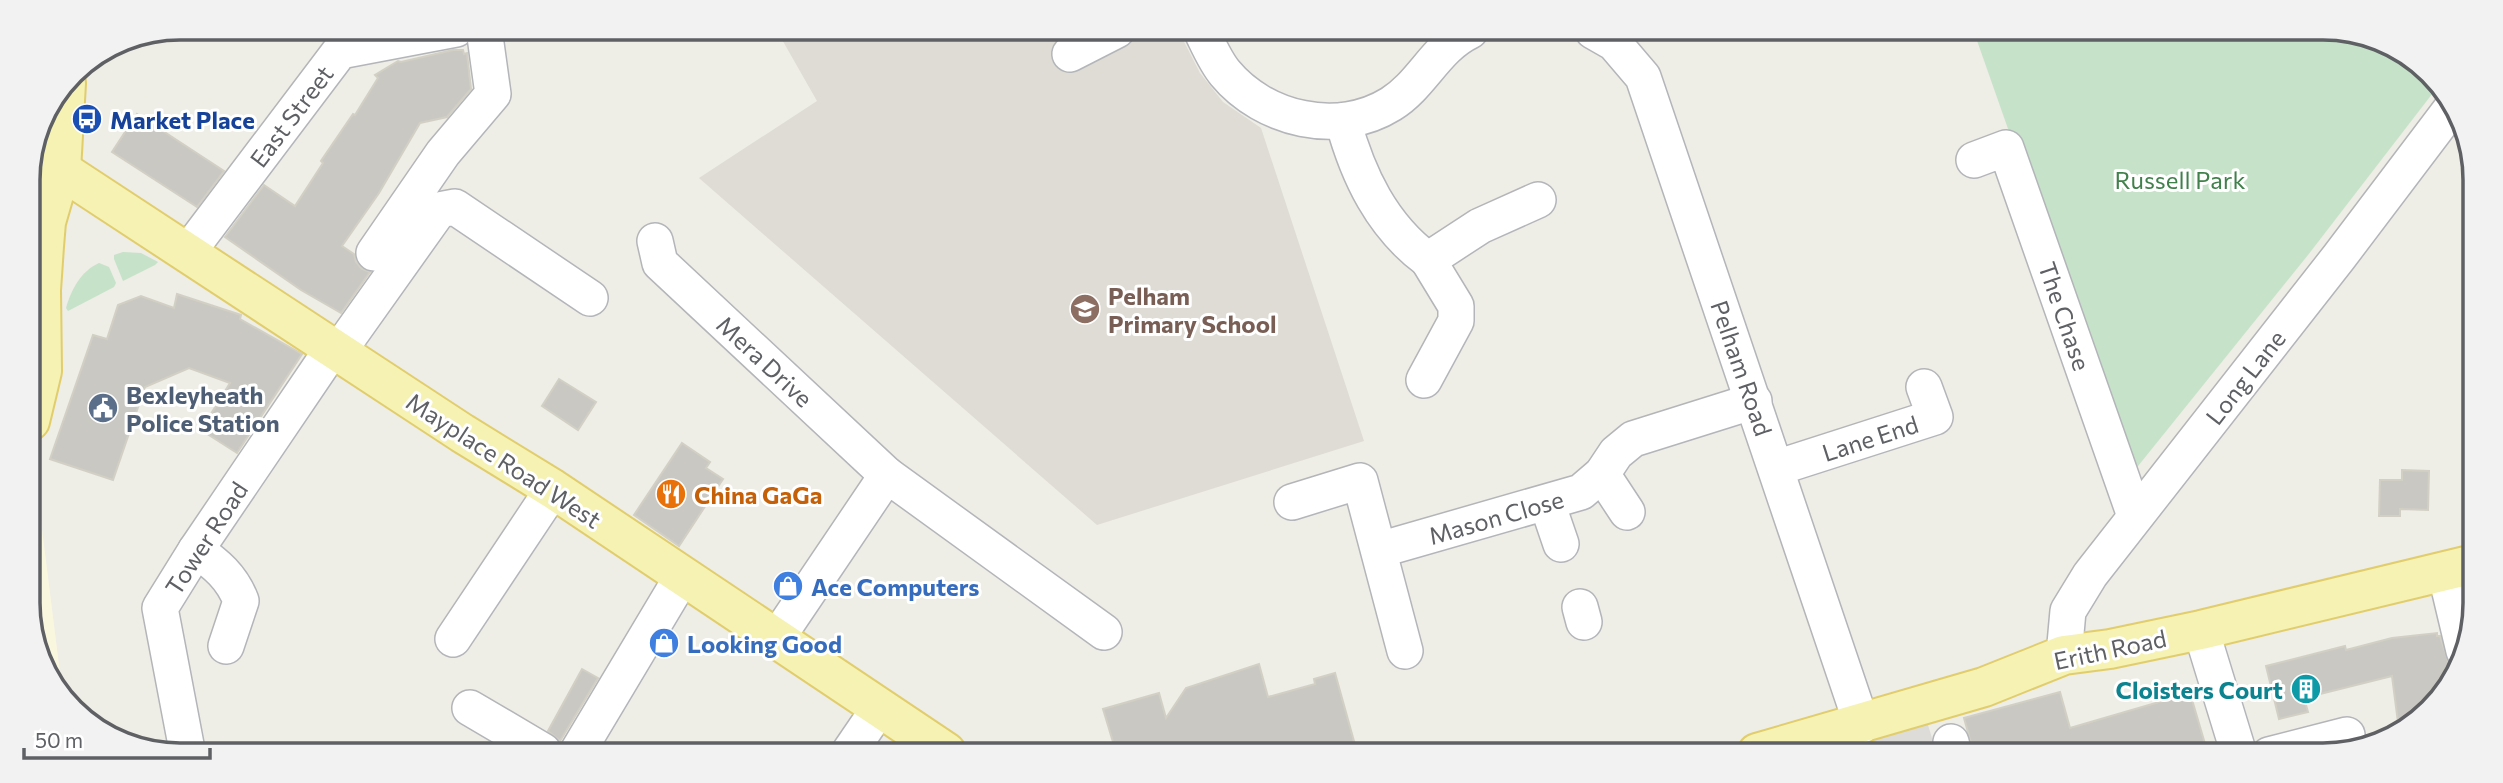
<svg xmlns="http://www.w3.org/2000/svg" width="2503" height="783" font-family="Commissioner,sans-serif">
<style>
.commercial{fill:#faf7df}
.industrial{fill:#dddcd8}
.education{fill:#dedcd4}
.green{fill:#c6e2c9}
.building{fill:#cac8c2;stroke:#d2d0c5;stroke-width:2}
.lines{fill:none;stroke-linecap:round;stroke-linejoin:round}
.minor-casing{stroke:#b3b5b9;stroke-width:38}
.major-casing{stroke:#e1cd6c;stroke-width:42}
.minor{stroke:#fff;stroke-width:35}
.major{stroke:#f5f2b4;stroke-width:38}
.labels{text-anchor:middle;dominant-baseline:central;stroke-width:6;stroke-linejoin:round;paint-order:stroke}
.street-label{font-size:24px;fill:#5e6064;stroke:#fff}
.transit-label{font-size:24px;font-weight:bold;fill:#164399;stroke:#fff;text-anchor:start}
.park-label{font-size:24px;fill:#40814b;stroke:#fff}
.education-label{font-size:24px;font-weight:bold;fill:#785e54;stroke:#fff;text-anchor:start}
.service-label{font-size:24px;font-weight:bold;fill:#4e5e75;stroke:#fff;text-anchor:start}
.food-label{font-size:24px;font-weight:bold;fill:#c56008;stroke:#fff;text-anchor:start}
.shop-label{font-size:24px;font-weight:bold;fill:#366cbe;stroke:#fff;text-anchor:start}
.culture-label{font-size:24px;font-weight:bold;fill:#0d838f;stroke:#fff;text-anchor:end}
.rim{fill:none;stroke:#5e6064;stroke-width:3.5}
</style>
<rect width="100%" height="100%" fill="#eeede6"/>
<!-- commercial -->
<path class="commercial" d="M38 497 63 696 31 632 30 501Z"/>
<!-- industrial -->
<path class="industrial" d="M1927 722 1937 754H1816Z"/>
<!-- education -->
<path class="education" d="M776 29 1178 30 1200 73 1223 102 1261 128 1364 441 1097 525 699 178 817 101Z"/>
<!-- green -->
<g class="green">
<path d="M1974 32 2362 33 2437 80 2439 85 2308 255 2130 476Z"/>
<path d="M123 252 141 253 158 262 155 265 123 281 114 259V255Z"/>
<path d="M99 263 109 267 116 283 114 287 68 311 66 308C71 290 81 271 99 263Z"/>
</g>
<!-- building -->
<g class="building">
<path d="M453 50H463L464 54 467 53 471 89 447 117 420 123 379 193 342 246 354 254 356 262 362 269 370 272 341 313 301 290 225 237 264 185 295 206 323 163 321 161 353 114 355 115 378 78 375 75 398 61 401 62Z"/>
<path d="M137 114 224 171 197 207 112 152Z"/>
<path d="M177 294 241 315 240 319 302 354 237 453 201 430 230 383 189 368 145 387 113 480 50 459 93 335 107 339 118 305 141 296 174 308Z"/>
<path d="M559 379 596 402 578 430 542 406Z"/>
<path d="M682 443 710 462 706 468 723 479 679 546 634 515Z"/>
<path d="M2402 470 2429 471 2428 510 2400 509V516H2379L2380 480H2402Z"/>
<path d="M2437 633V636H2440L2451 670 2416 723 2399 730 2392 676 2304 698 2308 712 2279 719 2266 666 2345 646 2346 650 2392 638Z"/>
<path d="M1259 664 1268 697 1315 684 1314 679 1335 673 1357 752H1116L1103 709 1159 693 1166 718 1186 688Z"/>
<path d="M582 669 598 678 560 741 548 731Z"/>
<path d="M2060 692 2070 728 2190 693 2208 754H1974L1964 718Z"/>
</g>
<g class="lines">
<!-- minor casing -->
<g class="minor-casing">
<g id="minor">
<path d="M1201 30C1208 44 1215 61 1225 73 1264 120 1338 137 1391 104 1422 85 1436 47 1470 31"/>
<path d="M1593 31 1614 43 1643 77 1862 725"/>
<path d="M1070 54 1117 30"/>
<path d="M1343 121C1358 176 1382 226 1428 260L1480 226 1538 200"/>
<path d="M33 152 61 170"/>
<path d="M1974 160 2006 148 2135 516"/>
<path d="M655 241 660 263 887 475"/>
<path d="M188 252 340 51 456 29"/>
<path d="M374 253 443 153 493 94 484 29"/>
<path d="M338 352 439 210 455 207 590 298"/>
<path d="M1424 380 1456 321V306L1428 260"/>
<path d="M1776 468 1935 417 1924 387"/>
<path d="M1602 474 1627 512"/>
<path d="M1292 502 1360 481 1405 651"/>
<path d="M1547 503 1561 544"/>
<path d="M196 550C216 564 232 577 241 601L226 646"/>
<path d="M1379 550 1581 492 1602 474 1616 453 1633 439 1754 401"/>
<path d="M2445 571 2464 651"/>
<path d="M1580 607 1584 622"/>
<path d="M2201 630 2239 754"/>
<path d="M777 638 887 475 1104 632"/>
<path d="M453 639 553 489"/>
<path d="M2064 655 2068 611 2090 575 2339 257 2451 109"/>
<path d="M470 708 543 751"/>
<path d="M1951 742 1954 754"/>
<path d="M187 750 160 608 196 550 333 348"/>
<path d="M578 751 682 577"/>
<path d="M850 751 880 707"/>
<path d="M2269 755 2347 735"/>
</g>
</g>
<!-- major casing -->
<g class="major-casing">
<g id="major">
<path d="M61 170 462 433 553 489 946 752"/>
<path d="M30 421 42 371 41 290 44 246 46 222 61 170 66 83"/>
<path d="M1757 753 1984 687 2064 655 2110 649 2201 630 2470 565"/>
</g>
</g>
<!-- minor -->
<use href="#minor" class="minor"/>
<!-- major -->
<use href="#major" class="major"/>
</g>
<!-- icons -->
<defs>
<g id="bus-disc" transform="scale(1.575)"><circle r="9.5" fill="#1a4fb4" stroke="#fff"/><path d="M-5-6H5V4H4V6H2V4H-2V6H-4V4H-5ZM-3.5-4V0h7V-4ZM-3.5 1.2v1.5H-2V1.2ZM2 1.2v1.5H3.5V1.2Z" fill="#fff"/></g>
<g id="school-disc" transform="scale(1.575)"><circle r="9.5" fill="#8d6e63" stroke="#fff"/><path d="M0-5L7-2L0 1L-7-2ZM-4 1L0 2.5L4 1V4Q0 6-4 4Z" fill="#fff"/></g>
<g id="civic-disc" transform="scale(1.575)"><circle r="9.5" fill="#5c6f8a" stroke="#fff"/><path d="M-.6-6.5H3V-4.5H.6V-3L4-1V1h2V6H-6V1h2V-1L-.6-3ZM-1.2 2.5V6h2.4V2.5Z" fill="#fff"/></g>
<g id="restaurant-disc" transform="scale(1.575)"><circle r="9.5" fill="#e8710a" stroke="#fff"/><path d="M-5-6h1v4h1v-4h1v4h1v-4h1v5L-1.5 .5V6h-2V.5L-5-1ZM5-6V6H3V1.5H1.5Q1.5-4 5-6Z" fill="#fff"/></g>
<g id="shop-disc" transform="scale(1.575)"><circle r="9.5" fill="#3f7fe0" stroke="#fff"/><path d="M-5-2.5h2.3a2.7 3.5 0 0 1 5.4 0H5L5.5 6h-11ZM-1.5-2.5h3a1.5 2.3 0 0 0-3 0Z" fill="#fff"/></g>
<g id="building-disc" transform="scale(1.575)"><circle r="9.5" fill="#0f9aa8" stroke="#fff"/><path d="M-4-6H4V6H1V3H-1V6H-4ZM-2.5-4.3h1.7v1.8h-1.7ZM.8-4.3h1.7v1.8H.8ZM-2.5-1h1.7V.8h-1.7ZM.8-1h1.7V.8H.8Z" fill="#fff"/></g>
</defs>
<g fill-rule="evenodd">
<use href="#bus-disc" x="87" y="119"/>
<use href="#school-disc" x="1085" y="309"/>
<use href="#civic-disc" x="103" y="408"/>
<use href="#restaurant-disc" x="671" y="494"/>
<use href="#shop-disc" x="788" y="586"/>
<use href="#shop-disc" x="664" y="643"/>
<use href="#building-disc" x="2306" y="689"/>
</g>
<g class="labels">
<!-- street labels -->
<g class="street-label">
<text transform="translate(291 116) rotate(-53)">East Street</text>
<text transform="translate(2065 316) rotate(71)">The Chase</text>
<text transform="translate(765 361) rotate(43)">Mera Drive</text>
<text transform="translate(1742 368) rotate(71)">Pelham Road</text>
<text transform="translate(2245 377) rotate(-52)">Long Lane</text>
<text transform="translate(1870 438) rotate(-18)">Lane End</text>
<text transform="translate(504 460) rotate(33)">Mayplace Road West</text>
<text transform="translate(1496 517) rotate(-16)">Mason Close</text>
<text transform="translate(206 538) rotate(-57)">Tower Road</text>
<text transform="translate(2110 649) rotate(-12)">Erith Road</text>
</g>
<!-- transit labels -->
<g class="transit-label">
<text x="110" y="119">Market Place</text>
</g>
<!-- park labels -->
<g class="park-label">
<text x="2180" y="179">Russell Park</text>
</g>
<!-- education labels -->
<g class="education-label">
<text x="1108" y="295">Pelham<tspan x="1108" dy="28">Primary School</tspan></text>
</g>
<!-- service labels -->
<g class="service-label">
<text x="126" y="394">Bexleyheath<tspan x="126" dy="28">Police Station</tspan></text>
</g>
<!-- food labels -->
<g class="food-label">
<text x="694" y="494">China GaGa</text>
</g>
<!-- shop labels -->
<g class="shop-label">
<text x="811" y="586">Ace Computers</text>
<text x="687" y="643">Looking Good</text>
</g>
<!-- culture labels -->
<g class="culture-label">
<text x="2283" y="689">Cloisters Court</text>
</g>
</g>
<!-- crop -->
<path d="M0 0H2503V783H0ZM180 40H2323A140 140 0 0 1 2463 180V603A140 140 0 0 1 2323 743H180A140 140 0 0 1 40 603V180A140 140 0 0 1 180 40Z" fill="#f2f2f3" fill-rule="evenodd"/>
<path class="rim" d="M180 40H2323A140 140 0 0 1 2463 180V603A140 140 0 0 1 2323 743H180A140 140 0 0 1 40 603V180A140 140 0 0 1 180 40Z"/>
<!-- scale -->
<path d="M24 748v10h186v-10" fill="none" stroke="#5e6064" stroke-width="3.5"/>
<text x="35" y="748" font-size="21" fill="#5e6064" stroke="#ffffff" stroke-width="5" paint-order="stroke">50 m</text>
</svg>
